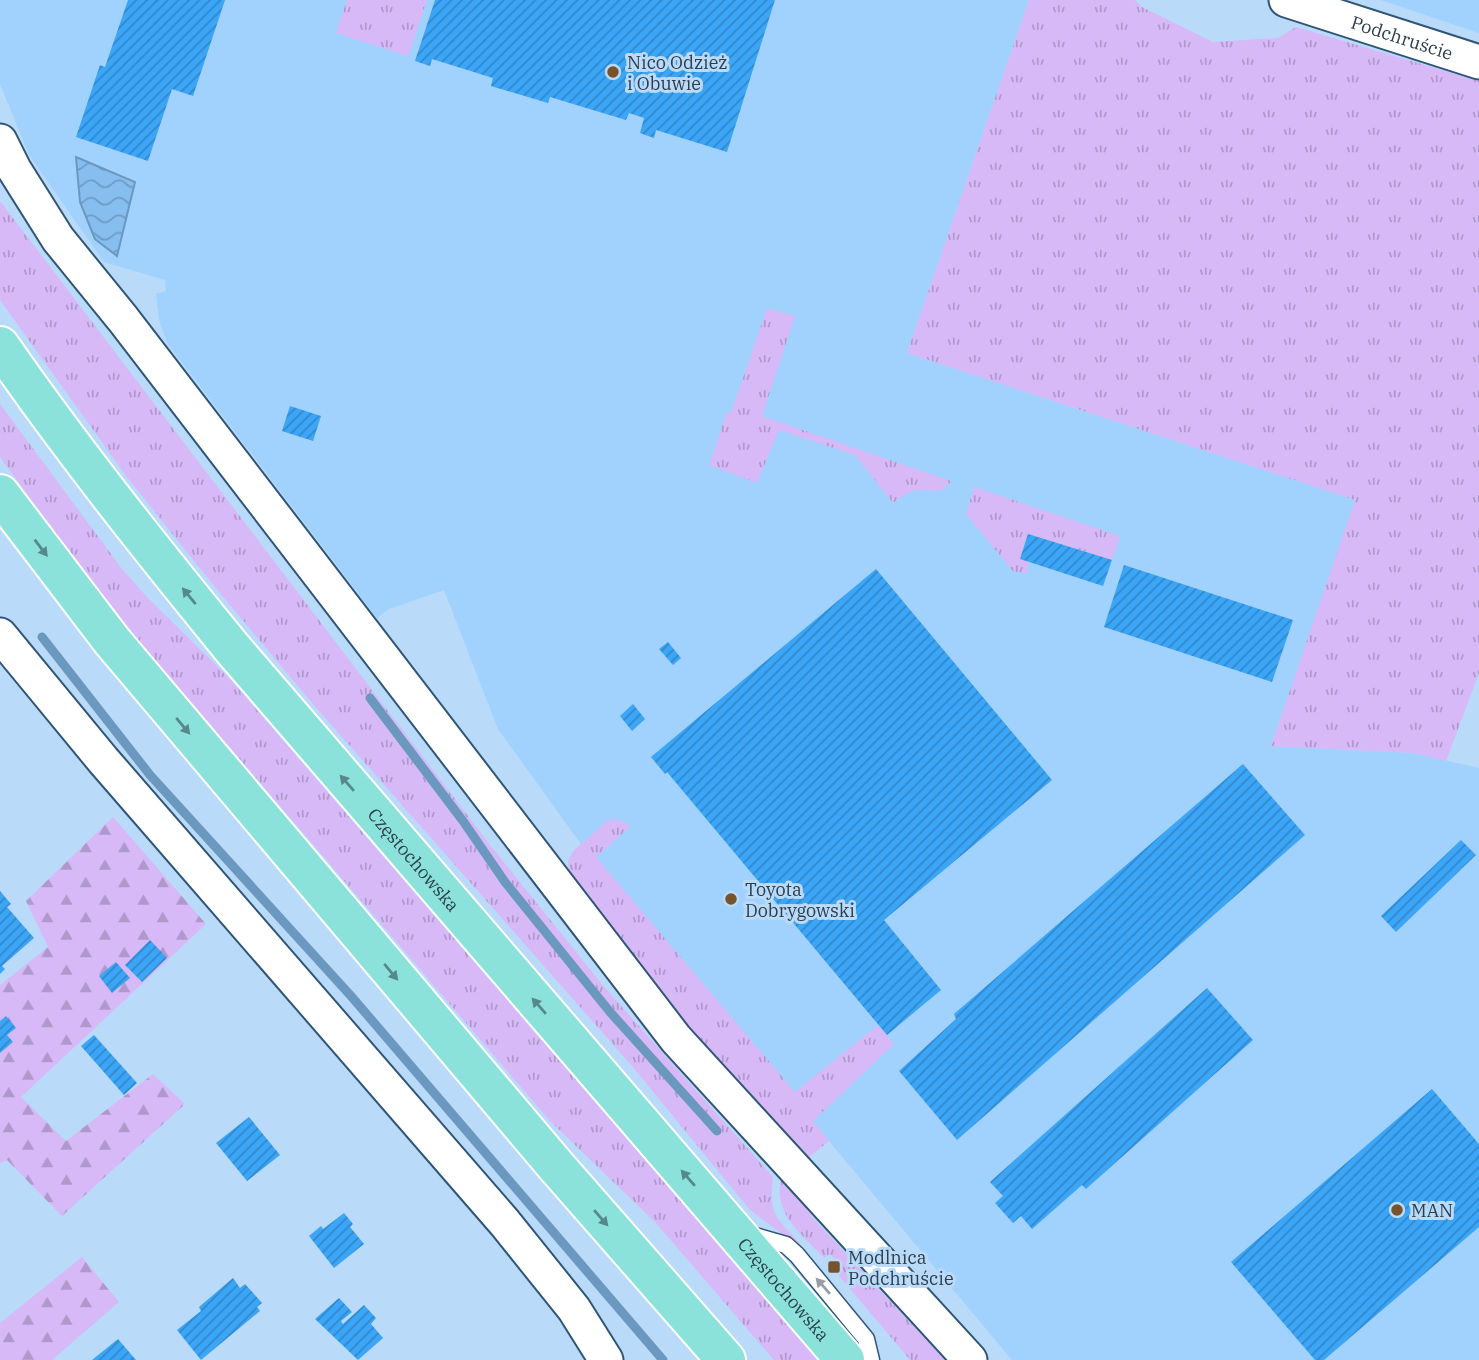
<svg xmlns="http://www.w3.org/2000/svg" width="1479" height="1360" font-family="'IBM Plex Serif',serif">
<style>
.built{fill:#a1d1fd}
.grass{fill:url(#grass-tufts)}
.forest{fill:url(#forest-firs)}
.water{fill:url(#water-waves);stroke:#6b98bf;stroke-width:2}
.lines{fill:none;stroke-linecap:round;stroke-linejoin:round}
.stream{stroke:#6b98bf;stroke-width:9}
.building{fill:url(#building-hatch)}
.service-casing{stroke:#305677;stroke-width:19}
.minor-casing{stroke:#305677;stroke-width:37}
.primary-casing{stroke:#fff;stroke-width:42}
.service{stroke:#fff;stroke-width:16}
.minor{stroke:#fff;stroke-width:33}
.primary{stroke:#8be2da;stroke-width:38}
.oneway{fill:#57888c}
.oneway2{fill:#969ea6}
.poi-dot{fill:#77532c;stroke:#b9daf9;stroke-width:2.5}
.labels{text-anchor:middle;dominant-baseline:central;stroke-width:6;stroke-linejoin:round;paint-order:stroke}
.street-label{font-size:18px;fill:#2d3e4d;stroke:#b9daf9}
.poi-label{font-size:18px;fill:#2d3e4d;stroke:#b9daf9;text-anchor:start}
</style>
<defs>
<pattern id="grass-tufts" width="24" height="20" patternUnits="userSpaceOnUse" patternTransform="scale(1.75)"><rect width="24" height="20" fill="#d7b9f8"/><path d="M3 7l-1-3M5 7V3M7 7l1-3M15 17l-1-3M17 17v-4M19 17l1-3" fill="none" stroke="#af98cb"/></pattern>
<pattern id="forest-firs" width="22" height="20" patternUnits="userSpaceOnUse" patternTransform="scale(1.75)"><rect width="22" height="20" fill="#d7b9f8"/><path d="M5 1l3.5 6h-7zM16 11l3.5 6h-7z" fill="#af98cb"/></pattern>
<pattern id="water-waves" width="16" height="10" patternUnits="userSpaceOnUse" patternTransform="scale(1.75)"><rect width="16" height="10" fill="#86bef0"/><path d="M0 5q4-4 8 0t8 0" fill="none" stroke="#6e9cc5"/></pattern>
<pattern id="building-hatch" width="6" height="6" patternUnits="userSpaceOnUse" patternTransform="scale(1.75)"><rect width="6" height="6" fill="#3ba5f7"/><path d="M-1 1l2-2M0 6l6-6M5 7l2-2" fill="none" stroke="#3288ca"/></pattern>
</defs>
<rect width="100%" height="100%" fill="#b9daf9"/>
<!-- built -->
<g class="built">
<path d="M0 0H1029L907 353 1356 500 1271 746 1413 753 1479 768V1360H1012L581 844 498 729 444 590 389 609 377 618 167 343 159 320 156 294 166 291 165 280 104 262 29 155 0 84Z"/>
<path d="M1381 0H1479V33Z"/>
</g>
<!-- grass -->
<g class="grass">
<path d="M347 0H427L408 56 336 33Z"/>
<path d="M1029 0H1135L1142 7 1213 42 1278 38 1296 27 1479 81V673L1446 761 1413 753 1271 746 1355 500 907 353Z"/>
<path d="M0 201 490 845 605 988 773 1177C768 1217 777 1217 802 1246L801 1248 750 1210 632 1066 313 704 219 592 127 477 0 300Z"/>
<path d="M767 308 795 316 762 416 951 481C942 496 935 489 920 490 909 491 902 496 893 503L855 455 779 430 757 483 709 465 727 412 731 413Z"/>
<path d="M0 404 122 569 147 597 230 679 818 1360H774L655 1222 550 1121 149 653 86 574 0 457Z"/>
<path d="M974 487 1120 536 1112 560 1028 534 1020 558 1029 562 1026 574 1013 571 966 514Z"/>
<path d="M616 819 631 826 596 857 795 1092 878 1025 894 1044 813 1121 829 1141 808 1158 686 1025 618 943 570 877 568 861 573 851 607 821Z"/>
<path d="M782 1177 804 1202 812 1217 945 1360H910L835 1271 840 1265 830 1254 824 1258C802 1234 771 1213 782 1177Z"/>
</g>
<!-- forest -->
<g class="forest">
<path d="M113 817 206 924 21 1097 66 1141 153 1074 185 1104 62 1216 7 1160 0 1163V1053L12 1042 7 1035 16 1028 0 1021V985L48 947 26 901Z"/>
<path d="M82 1257 119 1302 52 1360H0V1323Z"/>
</g>
<!-- water -->
<path class="water" d="M76 157 135 182 117 256 95 239 80 202Z"/>
<g class="lines">
<!-- stream -->
<g class="stream">
<path d="M42 637 150 775 351 996 663 1360"/>
<path d="M370 698 463 821 505 882 610 1012 717 1131"/>
</g>
</g>
<!-- building -->
<g class="building">
<path d="M128 0H225L193 96 172 89 148 161 76 137 100 65 105 67Z"/>
<path d="M435 0H775L727 152 656 130 654 138 640 133 644 118 629 113 626 120 550 97 548 103 491 86 493 78 432 59 430 66 415 61Z"/>
<path d="M290 406 321 416 313 441 282 431Z"/>
<path d="M1028 534 1112 560 1103 586 1020 559Z"/>
<path d="M1124 565 1293 620 1272 682 1104 627Z"/>
<path d="M876 569 1052 780 884 920 941 990 887 1035 667 772 665 774 651 757Z"/>
<path d="M668 642 681 658 673 665 659 649Z"/>
<path d="M633 704 645 719 632 731 620 716Z"/>
<path d="M1243 764 1305 835 957 1140 899 1071 956 1019 954 1014Z"/>
<path d="M1461 840 1476 855 1396 932 1381 916Z"/>
<path d="M0 891 11 904 7 907 34 938 2 966 5 969 0 974Z"/>
<path d="M150 940 167 958 142 982 125 965Z"/>
<path d="M116 962 130 978 112 993 99 976Z"/>
<path d="M1207 988 1253 1040 1086 1189 1082 1185 1032 1229 1021 1216 1013 1223 995 1203 1003 1196 990 1182Z"/>
<path d="M6 1016 16 1028 7 1035 13 1042 0 1053V1021Z"/>
<path d="M94 1035 137 1083 124 1095 81 1046Z"/>
<path d="M1432 1089 1479 1144V1227L1324 1360H1315L1231 1262Z"/>
<path d="M249 1117 280 1155 247 1181 216 1143Z"/>
<path d="M344 1213 353 1224 350 1227 364 1244 334 1268 309 1236 321 1226 323 1229Z"/>
<path d="M233 1278 240 1288 245 1284 262 1303 257 1307 260 1311 201 1360 177 1330 201 1311 199 1307Z"/>
<path d="M339 1298 352 1312 341 1321 343 1324 364 1305 376 1318 371 1324 383 1338 358 1360 315 1319Z"/>
<path d="M118 1339 136 1360H92Z"/>
</g>
<g class="lines">
<!-- service casing -->
<g class="service-casing">
<path id="service" d="M748 1234 786 1245 797 1255 866 1339 871 1360"/>
</g>
<!-- minor casing -->
<g class="minor-casing">
<g id="minor">
<path id="s1" d="M1286 0 1479 62"/>
<path d="M0 141 14 169 58 239 123 319 676 1039 970 1360"/>
<path d="M0 635 103 760 505 1223 574 1309 606 1360"/>
</g>
</g>
<!-- primary casing -->
<g class="primary-casing">
<g id="primary">
<path id="s2" d="M0 346C73 451 152 550 232 648L845 1360"/>
<path d="M0 494 112 641 556 1166 726 1360"/>
</g>
</g>
<!-- service -->
<use href="#service" class="service"/>
<!-- minor -->
<use href="#minor" class="minor"/>
<!-- primary -->
<use href="#primary" class="primary"/>
</g>
<!-- one-way arrows -->
<defs><path id="oneway-solid" d="M-6-.8H1V-3.2L6.5 0L1 3.2V.8H-6Z" transform="scale(1.75)"/></defs>
<g class="oneway">
<use href="#oneway-solid" transform="translate(41 548) rotate(53)"/>
<use href="#oneway-solid" transform="translate(189 596) rotate(-129)"/>
<use href="#oneway-solid" transform="translate(183 726) rotate(50)"/>
<use href="#oneway-solid" transform="translate(347 783) rotate(-131)"/>
<use href="#oneway-solid" transform="translate(391 972) rotate(50)"/>
<use href="#oneway-solid" transform="translate(539 1006) rotate(-131)"/>
<use href="#oneway-solid" transform="translate(688 1178) rotate(-131)"/>
<use href="#oneway-solid" transform="translate(601 1218) rotate(49)"/>
</g>
<use class="oneway2" href="#oneway-solid" transform="translate(823 1286) rotate(-131)"/>
<!-- markers -->
<g class="poi-dot">
<circle cx="613" cy="72" r="7"/>
<circle cx="731" cy="899" r="7"/>
<circle cx="1397" cy="1210" r="7"/>
<rect x="827" y="1260" width="14" height="14" rx="3.5"/>
</g>
<g class="labels">
<!-- street labels -->
<g class="street-label">
<text stroke="none"><textPath href="#s1" startOffset="122">Podchruście</textPath></text>
<text stroke="none"><textPath href="#s2" startOffset="660">Częstochowska</textPath></text>
<text stroke="none"><textPath href="#s2" startOffset="1227">Częstochowska</textPath></text>
</g>
<!-- poi labels -->
<g class="poi-label">
<text x="627" y="62">Nico Odzież<tspan x="627" dy="21">i Obuwie</tspan></text>
<text x="745" y="889">Toyota<tspan x="745" dy="21">Dobrygowski</tspan></text>
<text x="1411" y="1210">MAN</text>
<text x="848" y="1257">Modlnica<tspan x="848" dy="21">Podchruście</tspan></text>
</g>
</g>
</svg>
